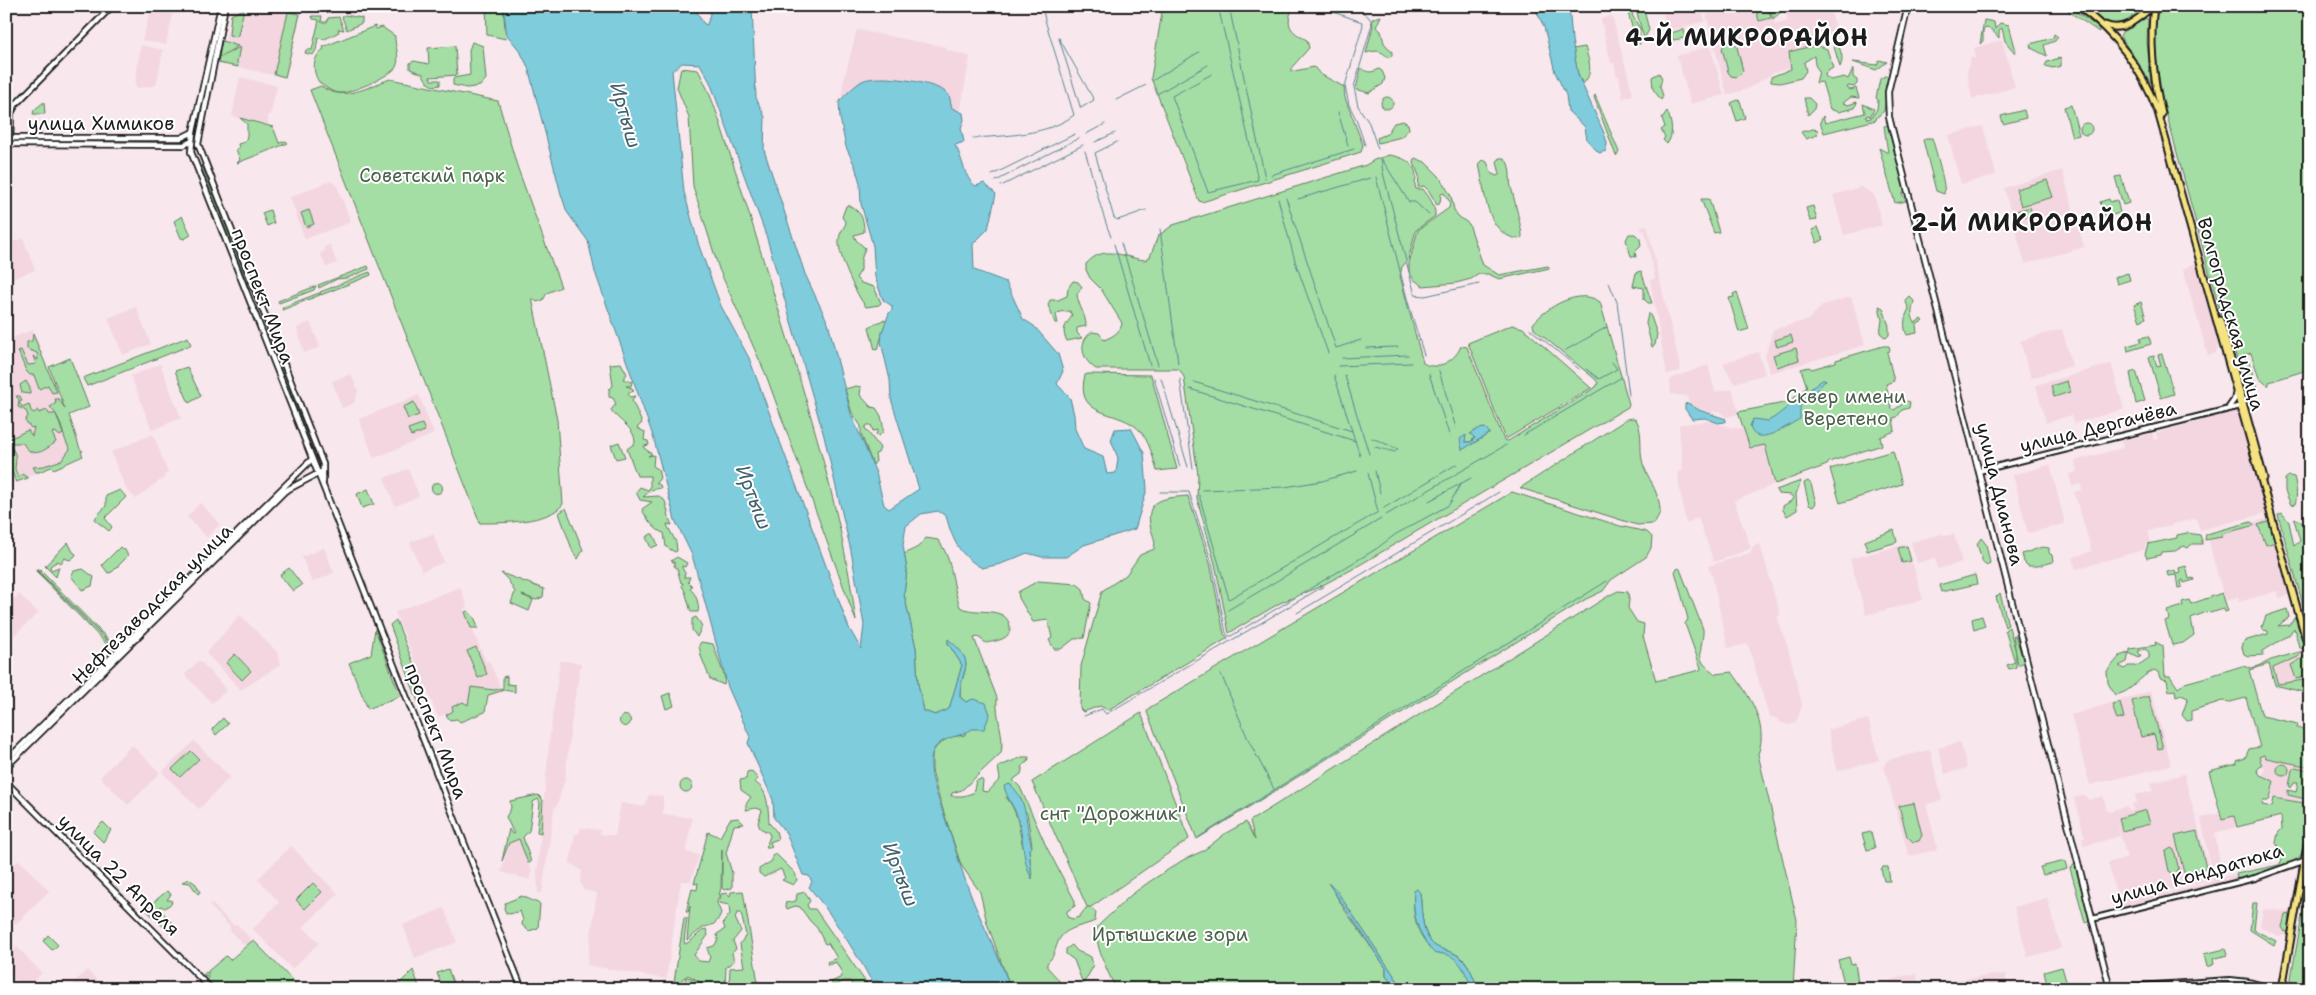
<svg xmlns="http://www.w3.org/2000/svg" width="2316" height="995" font-family="'Shantell Sans',sans-serif">
<style>
.built{fill:#f3d6e0}
.green{fill:#a4dea4;stroke:#607d60;fill-rule:evenodd}
.water{fill:#7fccdd;stroke:#578690;fill-rule:evenodd}
.lines{fill:none;stroke-linecap:round;stroke-linejoin:round}
.stream{stroke:#578690;stroke-width:1}
.tertiary-casing{stroke:#1c1c1c;stroke-width:8}
.secondary-casing{stroke:#1c1c1c;stroke-width:8}
.primary-casing{stroke:#1c1c1c;stroke-width:9}
.tertiary{stroke:#fff;stroke-width:4}
.secondary{stroke:#fff;stroke-width:4.5}
.primary{stroke:#f5e382;stroke-width:5}
.labels{text-anchor:middle;dominant-baseline:central;stroke-width:4;stroke-linejoin:round;paint-order:stroke}
.street-label{font-size:19px;fill:#1c1c1c;stroke:#fff}
.park-label{font-size:19px;fill:#4c604c;stroke:#fff}
.water-label{font-size:20px;font-style:italic;fill:#446269;stroke:#fff}
.district-label{font-size:24px;font-weight:bold;letter-spacing:1px;fill:#1c1c1c;stroke:#fff}
</style>
<rect width="100%" height="100%" fill="#f8e7ed"/>
<filter id="ink" filterUnits="userSpaceOnUse"><feTurbulence type="fractalNoise" baseFrequency=".02" numOctaves="2"/><feDisplacementMap in="SourceGraphic" scale="10" xChannelSelector="R" yChannelSelector="G"/><feConvolveMatrix kernelMatrix="1 2 1 2 8 2 1 2 1" color-interpolation-filters="sRGB"/></filter>
<g filter="url(#ink)">
<!-- built -->
<g class="built">
<path d="M232 6H266L301 14 286 78 221 63Z"/>
<path d="M1661 6H1701L1705 21 1668 31Z"/>
<path d="M1704 6H1771L1775 25 1788 21 1785 10 1799 6H1829L1836 30 1818 44 1794 67 1773 73 1747 89 1727 95Z"/>
<path d="M160 9 173 12 166 45 142 40 150 14Z"/>
<path d="M1612 16 1633 95 1623 98 1619 76H1617L1614 63H1611L1601 19Z"/>
<path d="M857 30 946 47 947 50 970 57 960 112 952 108 946 91 927 84 896 79 873 78 863 81 842 99 843 83Z"/>
<path d="M2002 40 2015 87 1972 99 1967 72 1971 58H1976L1974 48Z"/>
<path d="M141 45 163 50 156 85 139 88 135 86Z"/>
<path d="M1710 46 1724 95 1691 104 1677 56Z"/>
<path d="M240 77 277 86 270 115H268V125L232 116Z"/>
<path d="M1983 126 1996 175 1961 184 1948 135Z"/>
<path d="M2062 170 2084 247 2025 264 2004 188Z"/>
<path d="M330 181 336 184 351 222 305 239 290 197Z"/>
<path d="M1861 187 1874 195 1882 225 1844 235 1833 195Z"/>
<path d="M1647 225 1681 371 1667 374 1650 280 1655 278 1645 230 1642 231 1641 227Z"/>
<path d="M23 238 35 270 6 281V245Z"/>
<path d="M330 245 337 263 326 267 320 253 325 251 324 247Z"/>
<path d="M2196 263 2219 344 2215 354 2208 355 2183 269Z"/>
<path d="M1851 297 1865 345 1770 373 1765 356 1773 330 1808 320 1823 305Z"/>
<path d="M136 307 151 344 123 355 108 318Z"/>
<path d="M310 322 320 347 304 353 297 328Z"/>
<path d="M2062 329 2072 366 2031 378 2020 341Z"/>
<path d="M33 330 82 456 6 485V340Z"/>
<path d="M1758 352 1765 374 1734 383 1723 363Z"/>
<path d="M160 364 181 418 152 430 131 376Z"/>
<path d="M2111 364 2124 409 2075 423 2072 415 2046 423 2036 385Z"/>
<path d="M1708 365 1715 392 1732 389 1739 414 1726 417 1719 411 1707 413 1706 410 1697 409 1693 404 1690 405 1687 396 1671 394 1670 379Z"/>
<path d="M351 374 358 391 354 403 342 408 332 381Z"/>
<path d="M419 395 434 434 374 458 359 419Z"/>
<path d="M2235 411 2240 416 2266 513 2200 530 2196 518 2148 531 2151 543 2145 544 2146 549 2076 569 2072 558 2092 551 2074 492 2082 490 2081 484 2072 486 2069 474 2077 472 2075 461 2123 448 2121 441 2152 433 2154 440 2158 439 2156 433Z"/>
<path d="M1707 421 1734 428 1744 429 1750 449 1764 445 1775 484 1734 501 1750 545V549L1714 562 1698 517 1686 524 1679 484 1678 472 1683 471 1679 425Z"/>
<path d="M153 434 168 473 164 475 165 478 156 483 136 499 126 489 111 452Z"/>
<path d="M2050 465 2065 524 2028 533 2013 475Z"/>
<path d="M408 469 419 496 395 506 384 478Z"/>
<path d="M200 503 220 524 207 537 187 517Z"/>
<path d="M2270 518 2292 594 2279 598 2277 591 2239 602 2238 597 2225 601 2207 535Z"/>
<path d="M433 534 444 562 422 571 410 542Z"/>
<path d="M1942 534 1946 536 1954 534 1962 562 1938 569 1935 558 1917 563 1911 542Z"/>
<path d="M1760 544 1780 615 1777 617 1788 648 1802 705 1797 720 1791 725 1779 722 1778 719 1769 716 1748 644 1728 648 1712 575 1708 566 1751 553 1752 547Z"/>
<path d="M1907 544 1923 600 1866 615 1850 559Z"/>
<path d="M324 548 334 573 312 582 302 557Z"/>
<path d="M460 587 467 606 464 610 486 662 489 661 502 691 438 717 395 612Z"/>
<path d="M19 594 38 613 6 643V606Z"/>
<path d="M240 615 276 651 281 664 241 690 206 653Z"/>
<path d="M2306 646 2310 659V679L2278 684 2273 668 2298 657Z"/>
<path d="M199 660 227 690 212 703 185 675Z"/>
<path d="M560 661 581 663 573 707 565 778 557 805 554 808 542 893H538L537 873 550 736Z"/>
<path d="M2151 691 2171 765 2090 785 2071 715Z"/>
<path d="M1868 719 1879 760 1837 771 1828 730Z"/>
<path d="M194 741 230 777 199 809 162 772Z"/>
<path d="M1960 742 1967 768 1945 774 1938 748Z"/>
<path d="M132 745 160 773 128 805 100 777Z"/>
<path d="M1930 750 1942 800 1926 804 1937 847 1936 850 1909 856 1884 766 1888 760Z"/>
<path d="M2264 755 2268 759 2310 767V769L2293 768 2287 793 2290 796 2310 800V804L2272 797 2275 780 2262 775 2265 771 2259 756Z"/>
<path d="M2184 774 2212 879 2169 890V895L2120 907 2108 863 2127 857 2116 820 2120 836 2084 846 2082 839 2085 838 2074 798 2084 795 2089 800 2103 796 2107 811 2113 812V810L2127 806 2130 811 2133 810 2132 804 2137 802 2135 795 2153 791 2151 783Z"/>
<path d="M649 795 663 796V814L692 818 686 852 699 855 691 881H681L666 979 587 965 597 893 583 890 582 884H580L582 871 570 863 575 834H579L581 828 600 830V834L615 836 621 803 644 807Z"/>
<path d="M2221 813 2234 816 2237 827 2215 834 2222 877 2236 874 2238 880 2173 896 2172 892 2213 881 2201 818Z"/>
<path d="M519 839 532 872 530 880 501 872 510 842Z"/>
<path d="M291 846 338 894 303 927 319 943 292 969 253 929 279 902 258 879Z"/>
<path d="M19 860 49 891 16 924 6 915V872Z"/>
<path d="M2047 898 2061 948 2028 957 2014 907Z"/>
<path d="M211 903 234 926 237 924 252 941 246 947 229 930 231 928 209 905Z"/>
<path d="M444 908 457 942 415 958 403 925Z"/>
<path d="M2270 909 2288 912 2292 909 2288 939 2284 935 2280 937 2260 926 2263 910Z"/>
<path d="M17 947 42 973 27 988 19 981 17 983 6 972V958Z"/>
<path d="M87 970 106 989H73L70 986Z"/>
<path d="M1916 974 1920 989H1892L1890 981 1903 976Z"/>
<path d="M2006 974V989H1956V980Z"/>
</g>
<!-- green -->
<g class="green">
<path d="M486 6H503L506 39 487 35Z"/>
<path d="M1163 6H1294C1284 24 1290 32 1307 40L1309 48 1292 67 1290 72 1314 67 1320 74 1344 87 1345 98 1363 145 1361 152 1202 202 1199 201 1151 78Z"/>
<path d="M1626 6H1631L1633 17 1640 28V44H1637Z"/>
<path d="M1635 6H1639V9L1643 6 1649 30 1645 37V42Z"/>
<path d="M1755 6H1768L1771 18 1759 21Z"/>
<path d="M1769 6H1780L1782 11 1773 19Z"/>
<path d="M2084 6H2146C2143 12 2137 15 2132 19 2112 32 2099 18 2084 6Z"/>
<path d="M2158 6H2310V369L2269 382V385H2267L2259 378 2251 353 2244 355 2246 361 2249 362 2257 389 2247 392 2228 330H2225L2160 90 2154 36Z"/>
<path d="M2070 8 2099 28V32L2068 11V9Z"/>
<path d="M244 9 238 35 236 37 229 35 231 15Z"/>
<path d="M288 12 300 14 285 77 274 74Z"/>
<path d="M345 15 362 18V23L347 30 342 17Z"/>
<path d="M312 16H322L321 22H327L328 18 339 17 344 30 338 29 339 32 325 39 318 38 316 50 313 55 305 53 306 50H312L319 20 313 19Z"/>
<path d="M1381 16 1376 27 1381 31 1384 43 1392 52V56L1388 58C1382 50 1376 50 1366 53L1373 26 1372 19Z"/>
<path d="M2146 18 2148 20 2147 42 2151 83 2120 36 2122 32Z"/>
<path d="M1984 20 1994 22 1995 29 2000 23 2009 25 2016 51 2015 53 2005 41 2002 28 1999 30V38L1991 29 1985 28 1983 31V41L1980 44Z"/>
<path d="M375 26 376 29 382 27 395 36C394 45 401 56 396 67 391 76 349 94 339 93 331 92 325 87 319 82 312 71 312 57 324 49L323 47Z"/>
<path d="M1684 29 1685 38 1673 40 1671 33Z"/>
<path d="M2054 34 2058 37 2055 41 2044 45 2047 56 2031 48 2030 44 2053 38Z"/>
<path d="M1834 39C1840 47 1845 58 1840 67L1832 40Z"/>
<path d="M222 41 238 46 220 57 240 47 237 62 238 67 218 63Z"/>
<path d="M472 42 483 46 486 79 480 86 467 88 453 85V78L470 75 469 50Z"/>
<path d="M1727 42H1733L1737 47 1743 71 1737 77 1731 76 1728 72 1722 48Z"/>
<path d="M1816 45 1827 49 1833 68 1826 72 1825 76 1831 80 1844 77 1848 79 1853 69V77L1857 80V84L1854 87 1848 86 1847 88 1851 90 1856 88 1859 98 1851 97 1843 103 1848 105 1857 102 1855 108 1838 112 1830 109 1822 82 1816 83 1819 71 1815 65 1814 56 1804 62 1806 71 1801 78 1780 83 1771 82V77L1791 69 1789 52Z"/>
<path d="M455 46 457 75 430 77 431 80H440V85C429 88 427 82 423 74L410 69V63L414 61 429 64 428 48Z"/>
<path d="M1585 47C1589 61 1594 73 1583 84L1578 75 1573 49Z"/>
<path d="M2059 58 2061 59V66L2053 68 2045 66 2047 62Z"/>
<path d="M1879 60 1887 62 1876 70 1853 62 1877 65Z"/>
<path d="M681 68 698 70C712 95 720 123 729 151 741 187 752 223 763 259 799 378 840 497 856 621L766 375 719 269 693 186 689 117 677 88Z"/>
<path d="M1361 68C1367 73 1372 73 1379 69L1382 71 1385 78 1383 84 1369 93 1356 89Z"/>
<path d="M1659 73 1662 78 1660 86 1663 96 1661 100 1653 89 1652 77Z"/>
<path d="M1885 76 1889 77 1884 111 1877 117 1876 120 1824 133 1820 122 1823 116 1825 123 1865 113 1863 104 1874 109 1870 117 1869 115 1866 116 1867 119 1871 118 1877 109 1878 100 1876 98 1880 79Z"/>
<path d="M390 79 498 101 517 166 561 287 547 293 543 300 537 302 532 298 557 420 563 504C550 523 501 523 480 523L310 90 321 86C343 103 367 87 390 79Z"/>
<path d="M1595 95 1619 152 1616 156 1594 97Z"/>
<circle cx="1387" cy="103" r="6"/>
<path d="M1804 98H1809L1815 104 1814 109 1808 115Z"/>
<path d="M1738 100 1740 101 1745 118 1737 121 1731 103Z"/>
<path d="M44 102 45 114H33L34 110Z"/>
<path d="M2071 105 2079 135 2072 137 2064 107Z"/>
<path d="M2024 110 2026 118 2003 124 2001 116Z"/>
<path d="M1667 111C1672 122 1674 135 1667 144L1663 140 1665 137 1661 130 1665 127 1662 118Z"/>
<path d="M240 118 273 127 279 143 286 141 288 143 237 163 240 160 236 149 239 148 238 144 245 142 247 136V124Z"/>
<path d="M1403 121 1408 124 1409 129 1401 137 1378 143 1377 138 1387 134 1394 123Z"/>
<circle cx="2086" cy="129" r="6"/>
<path d="M1888 125 1905 192 1902 194 1906 201 1895 203 1879 148 1888 153 1884 126Z"/>
<path d="M1813 129 1818 130 1817 135 1806 139 1801 132Z"/>
<path d="M1926 138H1932C1935 147 1947 189 1944 194L1936 191 1923 140Z"/>
<path d="M48 140H115V141L49 142Z"/>
<path d="M124 140H180V143L123 142Z"/>
<path d="M1389 155C1401 157 1415 161 1416 176 1416 181 1414 183 1416 189H1423C1429 197 1436 206 1435 216L1416 230 1408 260 1402 267 1400 276 1423 363C1437 372 1456 360 1461 346L1467 347 1504 440 1508 441 1596 387 1598 383 1595 379 1534 329 1533 324C1546 307 1580 287 1600 302L1629 404 1628 407 1351 570 1317 588 1280 603 1229 633 1215 564 1197 498 1198 475 1184 377 1179 369H1096C1082 360 1077 342 1092 332L1099 333 1104 340C1112 337 1121 332 1122 323L1101 289 1090 278 1086 270V264C1105 243 1123 258 1145 260L1150 257 1158 236 1173 225 1366 165 1374 160ZM1485 428 1490 433 1471 445 1462 442 1464 439 1465 442H1471L1479 430Z"/>
<path d="M1415 158 1425 162 1439 176 1451 196 1454 210 1458 216 1469 224 1483 265 1499 275 1548 266 1550 268 1499 279 1488 274H1479L1471 279 1456 283 1423 286 1413 279 1409 271V263L1418 230 1449 208 1450 202 1444 193 1441 194 1440 203 1437 205 1429 191 1424 186 1418 187 1419 176 1413 160Z"/>
<path d="M1499 158H1504C1512 165 1509 177 1511 187 1513 194 1523 234 1522 237L1518 239C1485 234 1485 190 1479 164L1483 160 1487 162 1492 174 1497 176 1500 174 1497 162Z"/>
<path d="M200 166 249 291 248 292 198 167Z"/>
<path d="M204 166 252 290H250L202 167Z"/>
<path d="M2121 176 2129 203 2123 205 2115 177Z"/>
<path d="M2047 180 2053 197 2021 206 2016 189Z"/>
<path d="M1701 199H1709L1719 232 1714 233Z"/>
<path d="M2109 199 2110 202 2117 200 2120 213 2105 217 2100 202Z"/>
<path d="M848 205C861 212 864 217 864 232L854 235 856 240 865 248 861 260V270L856 278 861 283 874 287 881 303 879 305 866 307C856 294 841 262 839 244 838 234 843 230 846 223L842 217 846 206Z"/>
<path d="M1813 206 1817 220 1810 221 1806 208Z"/>
<path d="M2030 207 2032 215 2017 218 2016 211Z"/>
<path d="M270 210 274 223 267 226 262 213Z"/>
<path d="M309 210 314 224 306 227 301 213Z"/>
<path d="M182 216 191 235 184 239 181 238 174 221Z"/>
<path d="M1818 227 1823 240 1817 243 1812 230Z"/>
<path d="M1629 234H1635L1640 239 1641 246 1635 252 1636 257 1631 256 1626 240Z"/>
<path d="M368 266 369 269 347 278 337 279 319 288 318 285Z"/>
<path d="M1641 271 1652 303H1648L1644 299V288L1633 286 1636 273Z"/>
<path d="M370 272 371 275 321 295 320 292C339 285 353 278 370 272Z"/>
<path d="M2128 273 2130 280 2117 284 2115 277Z"/>
<path d="M1073 281 1078 282 1082 287 1077 294C1078 306 1086 314 1086 326L1077 328V333L1082 338 1067 341C1061 330 1065 326 1072 316L1070 311 1059 312 1056 315 1058 323H1055L1048 305 1050 300H1058L1067 296 1068 288Z"/>
<path d="M316 286 314 290 279 303 278 301Z"/>
<path d="M1737 292 1749 329 1739 332 1729 298 1734 297 1733 294Z"/>
<path d="M319 293 320 295 282 310 283 307Z"/>
<path d="M1909 296 1914 301C1912 311 1910 313 1915 323L1921 319 1923 321 1916 325 1917 333 1907 335C1903 328 1904 316 1909 309L1905 300Z"/>
<path d="M2141 302 2146 318 2140 321 2134 305Z"/>
<path d="M1879 306 1883 308 1889 326V335L1886 338 1880 333 1882 320Z"/>
<path d="M1648 314H1650L1657 334 1655 345 1652 347 1646 323Z"/>
<path d="M883 320 886 321 878 349 875 350 869 327Z"/>
<path d="M1512 325 1523 328 1591 388 1506 439 1468 343Z"/>
<path d="M33 334 57 392 52 393 48 385 39 389 34 375H30L26 371 18 351 21 350 28 365 36 364 33 356 38 360 37 353 27 349V342L32 341Z"/>
<path d="M1791 335 1793 342 1777 347 1775 340Z"/>
<path d="M2149 336 2151 344 2128 351 2127 346 2141 342 2140 338Z"/>
<path d="M188 337 191 345 87 386 83 378Z"/>
<path d="M271 339 308 433 306 434 269 340Z"/>
<path d="M1883 346H1889L1890 351 1887 352 1894 381 1886 384 1891 407 1894 410 1907 401 1910 402 1909 408 1902 410 1897 417 1893 418 1895 431 1880 437 1882 445 1829 462 1827 465 1775 484 1765 445 1750 448 1738 412 1789 402 1807 387 1801 369 1809 367 1812 369 1836 362V360Z"/>
<path d="M1796 348 1799 360 1777 367 1773 355Z"/>
<path d="M2162 354 2174 394 2161 398 2149 357 2154 356 2157 367 2161 366 2158 355Z"/>
<path d="M70 358 89 407 69 415 80 449 83 451 81 452 83 456 54 469 51 467 39 472H36L33 467 44 466 62 460 70 449C61 436 64 421 50 407L56 403 55 399H59L65 409 49 367Z"/>
<path d="M621 363 627 374 623 379 632 382 631 386H626L632 388 634 391 628 393 630 397 635 396 632 400 642 423 637 428 645 432 644 440 648 441 649 445 644 446V448L652 454 648 456 654 455 653 466 658 469 660 478 656 483 660 485 661 488 651 490 643 497 659 496 665 501 668 512 667 514 672 525 667 524 668 527 676 542 677 551 675 552 666 547 664 533C656 532 645 517 642 509L652 502 640 500 636 492 640 487 648 490 650 488V476H637L627 449 635 443C635 427 619 422 611 410L616 404 613 398 609 397V389L613 386 610 364Z"/>
<path d="M187 367 201 396 189 403 175 371Z"/>
<path d="M2136 371 2145 401 2136 404 2130 373Z"/>
<path d="M1088 374 1151 375 1177 469 1157 471C1152 454 1148 434 1132 424 1109 410 1075 415 1085 375Z"/>
<path d="M26 381 30 388V394L22 393 20 385Z"/>
<path d="M2067 381 2070 392 2054 397 2051 386Z"/>
<path d="M856 386 861 387 860 395 871 407 876 408 881 416 883 425V432L879 436 876 434 878 430 873 431 871 425H867L865 428 880 448 878 453 875 454 876 461 873 465 861 434V426L852 413 845 389Z"/>
<path d="M16 396H20L22 401 19 402 22 407 29 404 31 411 34 413 38 410 39 413 47 410 49 414H56L63 434 60 436 55 432 52 433 56 442C44 451 32 460 23 443H12L11 438 28 430 32 436 34 427 31 428 25 421 28 416 26 411 18 407 19 400Z"/>
<path d="M414 402 419 415 408 419 403 407Z"/>
<path d="M1633 418 1636 419C1645 436 1637 453 1645 469 1650 481 1660 496 1660 510 1660 514 1656 520 1654 524L1637 525 1520 488 1627 419Z"/>
<path d="M422 424 425 431 411 436 408 429Z"/>
<path d="M619 442 625 457 616 459 611 445Z"/>
<path d="M6 444C16 449 17 457 15 468 15 471 18 474 18 478L22 474 28 478 16 482 12 472H9L6 459 9 458Z"/>
<path d="M1893 451 1902 484 1840 503 1830 469Z"/>
<path d="M2289 476 2294 477C2296 484 2298 496 2295 504L2291 505 2285 491V479Z"/>
<path d="M1801 481 1796 494 1797 510 1787 516 1783 510V506L1791 501 1793 498 1791 495 1778 494 1776 490Z"/>
<path d="M1808 481 1811 484 1816 503 1813 507 1809 505 1804 483Z"/>
<circle cx="437" cy="488" r="5.5"/>
<path d="M368 489 374 504 362 508 357 494Z"/>
<path d="M120 490 126 497 105 518 112 527 109 531 95 520 96 517 106 506V496Z"/>
<path d="M1512 492 1620 526 1647 532 1652 537 1651 548 1646 557 1611 580 1603 591 1586 599 1197 839 1147 712 1149 708Z"/>
<path d="M1188 496 1210 563 1224 634 1228 638 1108 710 1100 706 1083 712 1080 709 1081 666 1102 591 1126 575 1140 555 1154 549C1156 541 1153 536 1151 529 1143 498 1166 498 1188 496Z"/>
<path d="M566 508 583 550 578 559 573 552 559 513Z"/>
<path d="M2282 513 2289 522 2294 546 2300 541 2294 519 2295 518 2310 528V558H2305L2308 564 2310 561V630L2278 515Z"/>
<path d="M2270 521 2276 542 2266 545 2258 525Z"/>
<path d="M2251 522 2255 525 2222 534V537L2205 540 2206 534Z"/>
<path d="M1894 530 1897 542 1867 551 1865 541Z"/>
<path d="M2187 533 2200 535 2203 544H2192L2188 548 2184 546 2175 551 2162 552 2161 555 2147 558 2145 554 2148 544 2177 538V535Z"/>
<path d="M651 534H653L658 545 651 548 646 537Z"/>
<path d="M926 538 938 540C954 561 951 583 960 607 974 616 1007 604 1010 627 1011 640 995 641 986 643L978 637 974 638 997 698C995 716 1005 735 1001 753L962 790 952 793 951 796H963L973 793 976 781 981 779 983 781 982 791 988 792 1000 779 998 767 1022 757H1029L1028 762 1023 765 1021 774 1013 780 1020 787 1046 846 1075 901V906L1067 911V917L1073 919 1079 917 1086 908H1091L1096 912 1095 921C1082 927 1064 927 1058 942 1054 951 1055 956 1047 963V967L1058 979 1062 989H1011L987 923 980 892 961 865 937 791 932 770V753L937 746 949 737 965 735 966 702 960 697C960 669 979 664 948 640V643L962 665 949 710 935 715 924 711 918 684 916 648 904 594 907 570 904 554 918 547ZM1006 797 1027 813 1032 846 1029 849 1032 878C1028 865 1024 852 1021 838 1018 822 1017 811 1006 797Z"/>
<path d="M1981 538 1986 544 1990 563 1987 566 1983 563 1977 544Z"/>
<path d="M68 542 73 552 76 554 75 556 70 560 64 558 61 563 58 561 50 566 51 570 59 567 56 577 45 566Z"/>
<path d="M1907 546 1911 561 1902 563 1898 548Z"/>
<path d="M120 547 125 550 128 556 112 572 108 573 102 565Z"/>
<path d="M2042 547 2049 548V553L2052 555 2053 562 2038 566H2028L2024 562 2022 554Z"/>
<path d="M677 557 687 563 685 567 682 566V568L685 573 684 577H690L688 582 692 586 690 589C696 593 700 606 698 612H691L685 591 682 586 683 583H681L677 568 674 566 675 563 671 561Z"/>
<path d="M2186 566 2189 579 2193 578 2194 580 2184 583 2183 580 2181 581 2182 587 2178 588 2176 575 2168 576 2167 572 2175 570 2176 574 2180 573 2179 568Z"/>
<path d="M289 568 302 585 293 591 280 575Z"/>
<path d="M1678 568 1680 569 1703 629C1704 639 1697 654 1703 663 1706 667 1712 671 1715 674L1732 672C1749 695 1769 725 1758 754L1797 920 1793 989H1478C1474 979 1470 965 1462 958 1453 950 1438 951 1431 942 1421 930 1422 907 1420 893L1414 891C1412 914 1416 940 1438 952 1444 955 1450 953 1456 958 1464 965 1469 979 1473 989H1407L1397 980 1336 890 1330 885 1344 909 1386 968V976L1396 989H1116C1109 974 1092 942 1098 926L1131 895 1149 882 1183 860 1203 851 1226 833 1246 822 1255 840 1250 821 1610 595 1618 591 1628 592 1629 600 1628 608 1637 622 1644 624 1643 636 1656 681 1700 670 1701 668 1685 624 1688 619 1675 571Z"/>
<path d="M39 569 116 647 115 648 37 570Z"/>
<path d="M83 569 94 577 92 586 82 590 71 576 74 571Z"/>
<path d="M36 571V570L114 649 112 650Z"/>
<path d="M501 573 544 589 543 597 536 600 522 595 533 600 529 611 511 603 515 592 508 580Z"/>
<path d="M1975 575 1977 584 1941 592 1939 585Z"/>
<path d="M1038 581 1077 584 1083 589 1085 599 1091 603 1084 638 1074 639 1061 649H1054L1049 640 1052 638 1048 620 1033 622 1019 598 1018 592Z"/>
<path d="M2000 593 2008 625 2005 627 1996 597Z"/>
<path d="M2222 593 2228 611 2225 612 2224 609 2210 613 2209 611 2191 618 2194 635 2183 643 2172 645 2165 621 2169 619 2167 611 2183 606 2182 602 2189 600 2191 604Z"/>
<path d="M2287 609 2289 617 2278 626 2289 625 2295 617 2304 646 2302 649 2299 647 2294 628 2289 635 2263 651V655L2248 656 2244 654 2242 647 2244 641 2268 634V631L2263 630 2262 627 2266 616Z"/>
<path d="M468 611 475 619 478 628H471L465 612Z"/>
<path d="M1982 616 1985 626 1974 630 1972 619Z"/>
<path d="M696 617 702 626 697 637 692 630V619Z"/>
<path d="M396 620 425 692 421 694 423 700 418 702 390 625Z"/>
<path d="M2009 627 2016 652V667L2009 669 2007 665 2015 662 2005 630Z"/>
<path d="M375 629 400 696 368 709 349 663 371 654Z"/>
<path d="M2013 635H2015L2024 662 2018 665Z"/>
<path d="M701 642 713 644 725 678 724 685 710 679 701 656 699 645Z"/>
<path d="M2155 642 2163 646 2165 676H2170L2178 688 2185 683 2203 678 2242 666 2251 668 2259 666 2271 660 2303 651 2298 657 2273 668 2278 684 2310 679V724L2306 721V715L2304 713 2307 693 2275 685 2269 664 2249 670 2262 716 2298 724 2297 728 2310 730V767L2266 758 2264 755 2259 757 2262 765 2257 770 2260 775 2274 781 2270 799 2268 801H2263L2262 805 2272 807 2274 798 2310 804C2310 819 2310 841 2302 854 2294 866 2252 877 2238 880L2236 874 2279 865 2282 860 2280 858 2282 853 2276 843 2278 833 2282 829 2281 816 2237 827 2234 816 2222 819 2209 771 2237 764V761L2245 758 2249 749 2260 747 2246 698 2230 702 2222 701 2191 711V720L2187 721 2182 715 2188 698 2181 695 2176 697 2175 690 2169 691 2167 680 2160 678 2158 672 2154 670C2138 677 2133 692 2115 695L2108 683 2107 671 2120 656 2130 652V649L2156 645ZM2145 649 2149 652V658L2137 666H2128L2125 669 2119 666 2127 662 2129 653 2139 658 2141 656 2138 651Z"/>
<path d="M476 647 487 674 478 678 467 651Z"/>
<path d="M235 654 251 671 242 680 226 663Z"/>
<path d="M2307 655 2310 663V676L2296 679 2291 665Z"/>
<path d="M507 676V684L515 685V692L504 690 488 695 485 712 460 722 457 719 450 720 446 715 453 711 452 707 463 702 468 705 471 687 494 690 503 688V677Z"/>
<path d="M670 693 674 706 666 709 662 696Z"/>
<path d="M2149 696 2163 748 2158 749 2154 734 2141 737 2132 701Z"/>
<path d="M2120 702 2124 718 2117 720 2112 704Z"/>
<path d="M1141 713 1189 839 1091 907H1087L1032 782Z"/>
<circle cx="625" cy="721" r="5.5"/>
<path d="M223 718 228 724 216 735 212 729Z"/>
<path d="M191 751 199 759 180 777 172 769Z"/>
<circle cx="2283" cy="770" r="6"/>
<path d="M2295 767 2310 770V800L2288 795V790L2296 792 2298 782H2294L2291 788 2289 786 2292 770Z"/>
<path d="M751 771 758 779 754 782C769 789 768 810 769 823L776 831 778 839 770 842 772 847H766L770 836 769 833 760 828 758 823 762 810 756 808 746 810V804L751 797 741 790 740 780 746 779 747 772Z"/>
<circle cx="686" cy="786" r="6"/>
<path d="M538 795 543 800 541 833 537 832 540 803 538 799 533 802 529 831 523 837 531 862 528 863 519 839 509 843 502 861 509 829 512 834H514L506 817 511 808 510 801Z"/>
<path d="M1914 803 1922 835 1919 841 1913 842 1907 836 1899 806Z"/>
<path d="M2146 810 2150 824 2122 831 2119 818Z"/>
<path d="M738 818 744 824 734 825 726 853 732 873V888L724 890 722 888V850L721 888 717 903 721 913C714 930 711 922 700 930 695 933 692 938 687 940L690 906 688 912H686L692 889 697 890 698 883 694 884 708 832 720 837 730 819Z"/>
<path d="M103 822 111 830 103 842 93 832Z"/>
<path d="M2197 831 2206 868 2184 873 2175 836Z"/>
<path d="M1871 832 1875 848 1867 850 1862 834Z"/>
<path d="M2171 848 2174 850 2179 870 2172 873 2169 871 2165 852Z"/>
<path d="M776 854 795 873 797 880 793 885 782 880 785 878 781 869 764 877 759 873V869L772 861V856Z"/>
<path d="M2065 861 2067 869 2043 875 2040 867Z"/>
<path d="M2075 864 2090 921 2085 922 2070 868Z"/>
<path d="M1883 867H1888L1890 881H1884L1881 869Z"/>
<path d="M2310 871 2308 970 2310 971 2307 989H2289Z"/>
<path d="M189 879 196 884 200 892 198 894 190 883 182 882Z"/>
<path d="M313 883 322 892 305 909 296 900Z"/>
<path d="M167 891 171 894 167 900H171L172 903 165 908 161 906 160 909 172 923 167 926 166 928 173 932 172 935 145 909Z"/>
<path d="M743 891 759 989H729L730 968 744 967 740 944 746 935 741 913H737L735 918 741 931 733 941 736 949 732 953 734 961 726 967 725 988 710 987 688 975 682 979 680 989H673L684 918H687L684 941 685 944C694 941 697 932 706 929L708 935 694 955 699 961 708 962 710 957 707 948 714 946 718 940 717 934 725 929 723 923 730 914 729 905 719 903 721 894 727 893 730 896 731 892Z"/>
<path d="M805 892 810 901 807 905 809 909H815L867 984 863 989H854L850 981H844L833 986 831 982 840 978 842 973 836 962 828 965 827 962 837 958 828 943 825 944 817 928 810 921 800 907 795 906 787 909 785 903 796 901 797 894Z"/>
<path d="M522 896 540 904 538 928 529 931 522 925 523 920 520 911 510 914 506 913 504 908 505 903Z"/>
<path d="M2253 903H2257L2254 930 2276 941 2274 945 2250 930Z"/>
<path d="M2290 914 2289 931 2285 932 2282 927 2285 915Z"/>
<path d="M48 935 58 945 52 950 43 941Z"/>
<path d="M252 941H254L301 989H217L207 979 208 976 203 975 206 972 208 974V971L226 956 230 960Z"/>
<path d="M1072 945 1077 951 1091 957 1093 967 1083 984 1074 960 1066 954V949Z"/>
<path d="M2225 949 2227 955 2213 959 2214 964 2207 967 2204 954Z"/>
<path d="M1849 957 1851 964 1855 963 1859 989H1851L1850 986 1845 987 1838 960Z"/>
<path d="M2062 967 2068 988 2048 989 2044 972Z"/>
<path d="M448 969 455 988 454 989H443L437 973Z"/>
<path d="M413 970 420 989H394Z"/>
<path d="M686 977 691 978 712 989H682Z"/>
</g>
<!-- water -->
<g class="water">
<path d="M503 6H694L703 23 707 25 712 6H752L756 98 765 117 764 150 805 274 828 323 851 414 876 473 884 505 889 509 919 489 891 399 890 380 881 342 882 332 889 313 892 310V306L883 300 875 277 873 246 861 204 860 183 855 166 846 147 840 118 839 102C845 95 854 86 862 81 877 73 939 82 949 95L952 108 963 113 964 120 961 128 964 142 955 145C963 157 964 180 976 186L984 183 996 194 988 229 973 244 974 270 1006 282 1023 319 1034 326 1058 354 1063 371 1057 384 1070 398 1074 415 1075 429 1084 449 1103 457 1107 474 1116 473 1118 458 1111 440 1115 429 1131 428 1144 453 1147 489 1135 529 1084 545 1066 557H1042L1027 553 1001 564 982 568C959 555 953 541 946 516L938 511 921 514 906 526 903 545 907 570 904 594 916 648 918 684 924 711 935 715 949 709 962 665 948 643V639C980 665 959 668 960 697L966 702 973 699 986 703 990 714 984 729H972C961 738 937 736 932 754 927 774 940 802 946 821 956 850 964 880 976 908 988 935 1001 961 1011 989H880L881 985 878 981H872C867 975 865 967 860 961 844 935 829 911 809 887L812 882 809 876 803 875 786 833 774 818 773 800 748 743 750 737 728 687 692 555 675 520 653 436 595 272 588 241 567 212 561 194 528 67 520 51 507 35ZM682 63 700 64 710 82 766 235 824 436 851 551 864 625 861 649 849 628 749 358 721 306 699 246 684 192 672 71Z"/>
<path d="M1534 6H1569L1572 40 1578 75 1604 133 1607 143 1606 151 1599 153 1587 140 1585 127 1568 111 1566 95 1555 72 1544 27Z"/>
<path d="M1822 380H1826L1800 407V419C1788 425 1755 450 1750 426L1753 419 1768 421 1775 417Z"/>
<path d="M1688 403 1699 410 1726 419 1725 422 1718 423 1705 418 1692 419 1685 409V404Z"/>
<path d="M1485 428 1490 433 1462 450 1460 439 1466 435 1465 442H1471L1475 438 1470 434 1478 429Z"/>
<path d="M1010 784C1030 803 1024 823 1032 847L1029 849 1032 879C1022 861 1024 841 1019 822 1016 808 1007 800 1004 786Z"/>
<path d="M1328 883 1336 890 1397 980 1407 989H1396L1386 976V968Z"/>
<path d="M1417 889 1420 893C1422 907 1421 930 1431 942 1438 951 1453 950 1461 958 1470 965 1474 979 1478 989H1473C1464 971 1459 951 1435 954 1418 936 1412 915 1414 891Z"/>
</g>
<g class="lines">
<!-- stream -->
<g class="stream">
<path d="M1229 6 1265 178"/>
<path d="M1316 6 1362 22 1363 25 1345 86 1349 105 1356 119 1365 145"/>
<path d="M1344 6C1355 10 1369 11 1372 24L1354 87 1358 106 1369 123 1378 149"/>
<path d="M1059 38 1094 100 1081 108Z"/>
<path d="M1212 74 1172 96 1208 192 1258 180 1218 6"/>
<path d="M1152 81 1199 52"/>
<path d="M1157 94 1208 65"/>
<path d="M1116 100 1146 85"/>
<path d="M1338 112 1348 146"/>
<path d="M1086 134 1105 124"/>
<path d="M973 138C1004 136 1049 135 1074 115L1045 20 1042 6"/>
<path d="M1095 142 1115 133"/>
<path d="M1117 142 1095 153 1114 218 1118 220 1146 210"/>
<path d="M1085 151C1094 180 1100 209 1111 237"/>
<path d="M992 175 1075 134"/>
<path d="M1271 175 1354 149"/>
<path d="M1376 177 1408 302 1424 355"/>
<path d="M996 181 1079 138"/>
<path d="M1001 186 1083 145"/>
<path d="M1286 198 1336 348 1361 340"/>
<path d="M1278 199 1296 264 1328 353"/>
<path d="M1298 199 1370 178"/>
<path d="M1429 215 1415 202H1409L1381 158 1383 173 1415 295 1425 296 1479 284"/>
<path d="M1160 229 1178 363"/>
<path d="M1121 243 1158 365"/>
<path d="M1114 244 1150 365"/>
<path d="M1609 283 1617 302 1629 395"/>
<path d="M1530 329 1579 369"/>
<path d="M1366 348 1398 347"/>
<path d="M1566 350 1607 327"/>
<path d="M1342 358 1408 355"/>
<path d="M1338 366 1411 363"/>
<path d="M1586 369 1599 379 1617 369 1612 362"/>
<path d="M1439 371 1456 428"/>
<path d="M1429 374 1450 437"/>
<path d="M1334 375 1360 456"/>
<path d="M1345 376 1369 454"/>
<path d="M1154 378 1180 467"/>
<path d="M1161 378 1188 467"/>
<path d="M1180 379 1193 468"/>
<path d="M1194 382 1352 431"/>
<path d="M1190 389 1355 441"/>
<path d="M1524 435 1622 377"/>
<path d="M1372 438 1398 449 1395 452 1375 447"/>
<path d="M1375 471 1380 493"/>
<path d="M1202 490 1285 487 1322 481 1357 471"/>
<path d="M1160 492H1189L1212 563 1226 633 1228 636H1231L1376 549 1396 534 1449 505 1461 483"/>
<path d="M1199 495 1229 599 1378 512 1368 473"/>
<path d="M1429 501 1471 478"/>
<path d="M1384 508 1457 464"/>
<path d="M1386 515 1506 445"/>
<path d="M1228 610 1381 519"/>
<path d="M1297 613 1499 492"/>
<path d="M1221 674 1248 739 1274 789"/>
<path d="M1084 716 1102 709 1106 714 1324 586"/>
<path d="M1199 837 1607 581"/>
</g>
<!-- tertiary casing -->
<g class="tertiary-casing">
<g id="tertiary">
<path d="M10 144 11 113 16 104 112 6"/>
<path d="M2229 407 2234 400 2236 391"/>
<path d="M1979 471 2241 406"/>
<path d="M2092 919 2255 878 2306 860"/>
<path d="M2110 988 2230 980 2249 982 2274 989"/>
</g>
</g>
<!-- secondary casing -->
<g class="secondary-casing">
<g id="secondary">
<path d="M221 6 193 132 191 152 522 989"/>
<path d="M225 6 198 144 323 464V482"/>
<path d="M1908 6 1888 92 1889 117 2110 989"/>
<path d="M6 138H181L193 132"/>
<path d="M6 144 184 145 192 141"/>
<path d="M6 761 312 459"/>
<path d="M6 767 285 491 321 472"/>
<path d="M6 782 211 989"/>
</g>
</g>
<!-- primary casing -->
<g class="primary-casing">
<g id="primary">
<path d="M2078 6C2117 34 2141 68 2158 112L2310 654"/>
<path d="M2154 6C2149 44 2153 78 2162 114"/>
<path d="M2105 25C2124 33 2139 18 2153 6"/>
<path d="M2220 320 2264 478"/>
<path d="M2282 989 2310 828"/>
</g>
</g>
<!-- tertiary -->
<use href="#tertiary" class="tertiary"/>
<!-- secondary -->
<use href="#secondary" class="secondary"/>
<!-- primary -->
<use href="#primary" class="primary"/>
</g>
</g>
<g class="labels">
<!-- street labels -->
<g class="street-label">
<text x="101" y="123">улица Химиков</text>
<text transform="translate(263 296) rotate(69)">проспект Мира</text>
<text transform="translate(2231 314) rotate(74)">Волгоградская улица</text>
<text transform="translate(2098 427) rotate(-14)">улица Дергачёва</text>
<text transform="translate(2000 494) rotate(76)">улица Дианова</text>
<text transform="translate(152 604) rotate(-45)">Нефтезаводская улица</text>
<text transform="translate(436 731) rotate(69)">проспект Мира</text>
<text transform="translate(2197 874) rotate(-16)">улица Кондратюка</text>
<text transform="translate(119 875) rotate(45)">улица 22 Апреля</text>
</g>
<!-- park labels -->
<g class="park-label">
<text x="432" y="175">Советский парк</text>
<text x="1846" y="396">Сквер имени<tspan x="1846" dy="22">Веретено</tspan></text>
<text x="1113" y="813">снт "Дорожник"</text>
<text x="1170" y="934">Иртышские зори</text>
</g>
<!-- water labels -->
<g class="water-label">
<text transform="translate(626 115) rotate(74)">Иртыш</text>
<text transform="translate(754 497) rotate(69)">Иртыш</text>
<text transform="translate(901 874) rotate(69)">Иртыш</text>
</g>
<!-- district labels -->
<g class="district-label">
<text x="1747" y="38">4-Й МИКРОРАЙОН</text>
<text x="2032" y="223">2-Й МИКРОРАЙОН</text>
</g>
</g>
<!-- margin -->
<rect width="2316" height="995" fill="none" stroke="#fff" stroke-width="25"/>
<rect x="12" y="12" width="2291" height="970" fill="none" stroke="#1c1c1c" stroke-width="2" filter="url(#ink)"/>
</svg>
